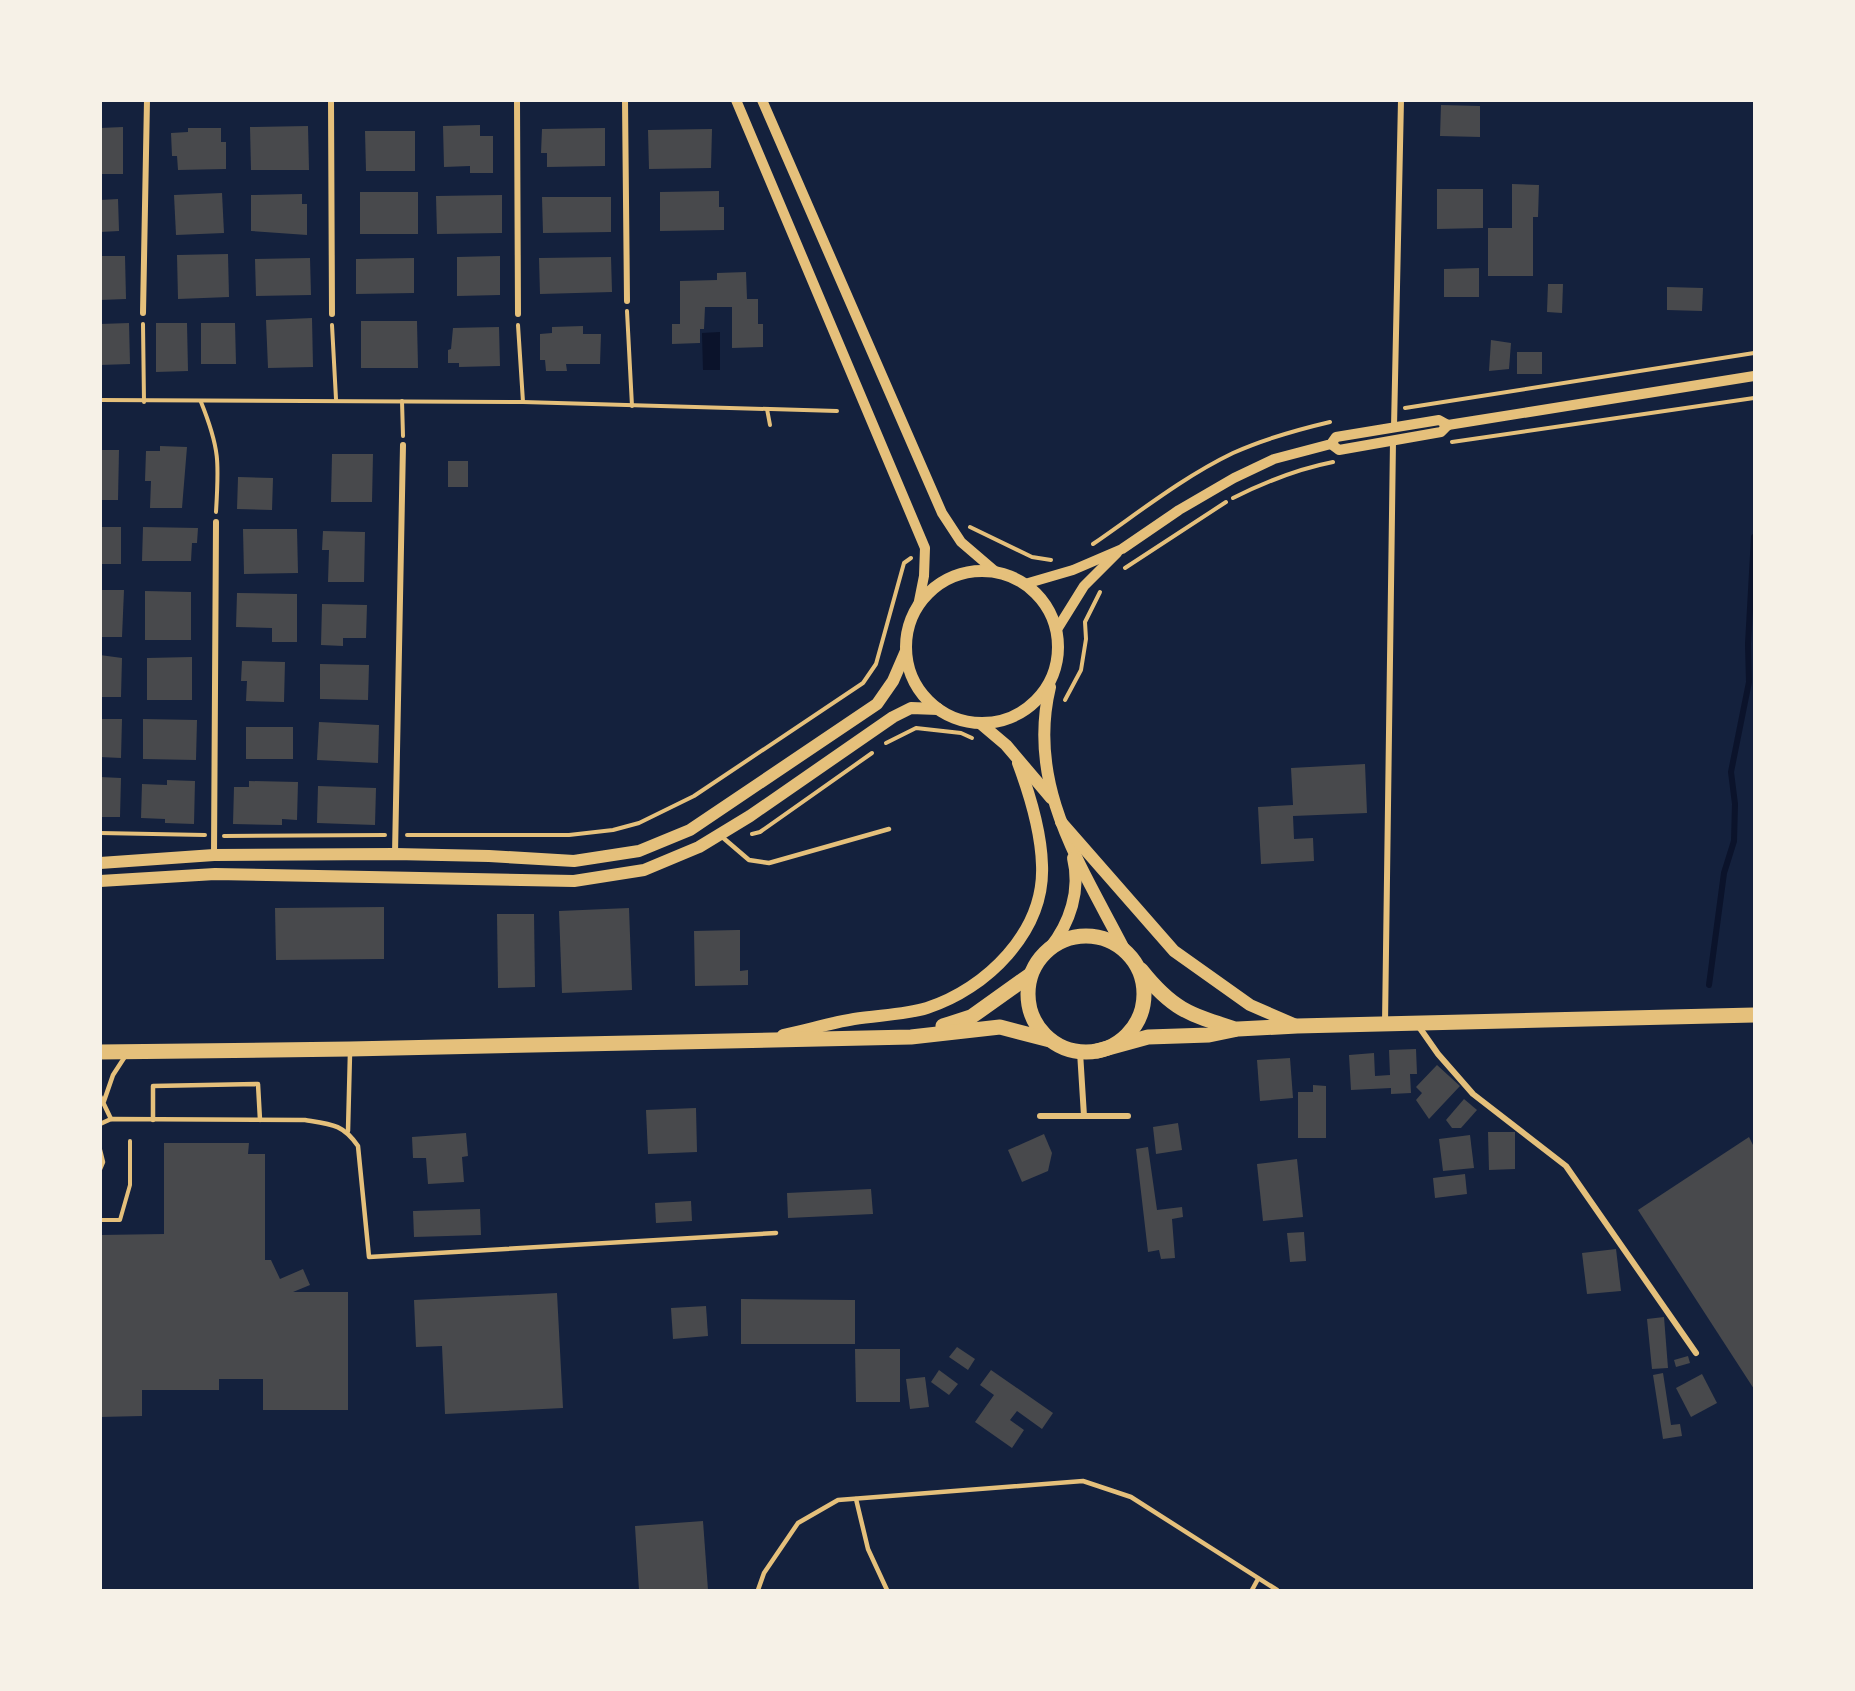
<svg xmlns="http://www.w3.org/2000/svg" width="1855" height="1691" font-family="Raleway,sans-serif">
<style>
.water{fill:#0b132b}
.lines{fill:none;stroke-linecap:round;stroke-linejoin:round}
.stream{stroke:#0b132b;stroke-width:6}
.building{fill:#48494c}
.path{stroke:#e5c07b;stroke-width:4}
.service{stroke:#e5c07b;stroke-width:4.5}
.minor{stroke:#e5c07b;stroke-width:6}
.tertiary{stroke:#e5c07b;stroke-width:10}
.secondary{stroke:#e5c07b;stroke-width:12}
.primary{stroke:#e5c07b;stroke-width:15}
</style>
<rect width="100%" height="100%" fill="#14213d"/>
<!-- water -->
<path class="water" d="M720 332V370H703L702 333Z"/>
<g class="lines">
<!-- stream -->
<path class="stream" d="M1709 985 1724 873 1734 841 1735 804 1731 772 1749 682 1748 644 1754 537"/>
</g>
<!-- building -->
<g class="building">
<path d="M1441 105 1480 106V137L1440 136Z"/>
<path d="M480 125V136H493V173H470V166L444 167 443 126Z"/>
<path d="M308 126 309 170H251L250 127Z"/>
<path d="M123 127V174H100V128Z"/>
<path d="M188 128H221V142H226V169L178 170 177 156H172L171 133 188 132Z"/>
<path d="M605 128V166L547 167V153H541L542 129Z"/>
<path d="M712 129 711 168 649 169 648 130Z"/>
<path d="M365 131H415V171H366Z"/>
<path d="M1512 184 1539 185 1538 217H1533V276H1488V228H1512Z"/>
<path d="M1437 189H1483V228L1437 229Z"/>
<path d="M719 191V207H724V230L660 231V192Z"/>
<rect x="360" y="192" width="58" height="42"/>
<path d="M222 193 224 233 176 235 174 195Z"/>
<path d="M302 194V204H307V235L251 231V195Z"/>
<path d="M502 195V233L437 234 436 196Z"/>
<path d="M542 197H611V232L543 233Z"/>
<path d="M118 199 119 231 100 232V200Z"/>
<path d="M228 254 229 297 178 299 177 255Z"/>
<path d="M100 256H125L126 299 100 300Z"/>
<path d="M500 256V295L457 296V257Z"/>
<path d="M611 257 612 292 540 294 539 258Z"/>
<path d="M310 258 311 295 256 296 255 259Z"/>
<path d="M414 258V293L356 294V259Z"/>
<path d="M1479 268V297H1444V269Z"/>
<path d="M746 272 747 299H758V324H763V347L732 348V307H705L704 329H700V343L672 344V324H680V281L717 280V273Z"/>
<path d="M1548 284H1563L1562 313 1547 312Z"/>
<path d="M1667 287 1703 288 1702 311 1667 310Z"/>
<path d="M312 318 313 367 268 368 266 320Z"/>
<path d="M361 321H417L418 368H361Z"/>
<path d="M129 323 130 364 100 365V324Z"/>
<path d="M156 323H187L188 371 156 372Z"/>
<path d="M201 323H235L236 364H201Z"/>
<path d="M583 326V334H601L600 364H566L567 371H546L545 360H540V334L552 333V327Z"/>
<path d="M499 327 500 366 459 367V363H448V350L451 349 453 328Z"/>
<path d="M1491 340 1511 343 1509 369 1489 371Z"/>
<rect x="1517" y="352" width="25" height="22"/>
<path d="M160 446 187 447 182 508H150L151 481H145L146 451H160Z"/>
<path d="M100 450H119L118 500H100Z"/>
<path d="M332 454H373L372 502H331Z"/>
<rect x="448" y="461" width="20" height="26"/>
<path d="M238 477 273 478 272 510 237 509Z"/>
<rect x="100" y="527" width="21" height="37"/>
<path d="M143 527 198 528 197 543H192L191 561H142Z"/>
<path d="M243 529H297L298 573 244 574Z"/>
<path d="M323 531 365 532 364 582H328L329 550H322Z"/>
<path d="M100 590H124L122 637H100Z"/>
<path d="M145 591 191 592V640H145Z"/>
<path d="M237 593 297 594V642H272V628L236 627Z"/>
<path d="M322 604 367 605 366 638H343V646L321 645Z"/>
<path d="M100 655 122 658 121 697H100Z"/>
<path d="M192 657V700H147V658Z"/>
<path d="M242 661 285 662 284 702 246 701 247 681H241Z"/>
<path d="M320 664 369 665 368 700 320 699Z"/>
<path d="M100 719H122L121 758 100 757Z"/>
<path d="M143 719 197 720 196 760 143 759Z"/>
<path d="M319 722 379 725 378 763 317 760Z"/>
<rect x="246" y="727" width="47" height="32"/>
<path d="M1365 764 1367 813 1293 816 1294 839 1313 838 1314 861 1261 864 1258 807 1293 805 1291 768Z"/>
<path d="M100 777 121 778 120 817H100Z"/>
<path d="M167 780 195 781 194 824 165 823V819L141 818 142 784 167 785Z"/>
<path d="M249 781 298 782 297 820 282 819V825L233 824 234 787H249Z"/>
<path d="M318 786 376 788 375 825 317 823Z"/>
<path d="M384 907V959L276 960 275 908Z"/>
<path d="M629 908 632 990 562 993 559 911Z"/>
<path d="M497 914H534L535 987 498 988Z"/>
<path d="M737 930H740V971L748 970V985L695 986 694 931Z"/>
<path d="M1416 1049 1417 1074H1410L1411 1093 1391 1094V1088L1351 1090 1349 1055 1374 1053 1375 1076 1390 1075 1389 1050Z"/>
<path d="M1290 1058 1293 1098 1260 1101 1257 1060Z"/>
<path d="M1437 1065 1460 1086 1429 1119 1416 1100 1422 1093 1416 1087Z"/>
<path d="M1313 1085 1326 1086V1138H1298V1092H1313Z"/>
<path d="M1464 1099 1477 1110 1461 1128H1452L1446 1120Z"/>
<path d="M696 1108 697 1152 648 1154 646 1110Z"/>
<path d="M1178 1123 1182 1150 1156 1154 1153 1127Z"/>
<path d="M1488 1132H1515V1169L1489 1170Z"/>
<path d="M466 1133 468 1156 462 1157 464 1182 428 1184 426 1158H413L412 1137Z"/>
<path d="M1044 1134 1052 1153 1048 1171 1022 1182 1008 1150Z"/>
<path d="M1470 1135 1474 1168 1443 1171 1439 1139Z"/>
<path d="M1749 1137 1754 1147V1389L1638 1210Z"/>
<path d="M164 1143H249L248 1154H265V1260H271L280 1279 303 1269 310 1285 293 1292H348V1410H263V1379H219V1390H142V1416L100 1417V1235L164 1234Z"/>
<path d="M1148 1147 1157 1210 1182 1207 1183 1217 1172 1219 1175 1258 1161 1259 1159 1250 1148 1252 1136 1149Z"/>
<path d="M1297 1159 1303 1217 1263 1221 1257 1164Z"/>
<path d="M1465 1174 1467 1194 1435 1198 1433 1178Z"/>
<path d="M871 1189 873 1214 788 1218 787 1193Z"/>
<path d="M691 1201 692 1221 656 1223 655 1203Z"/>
<path d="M480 1209 481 1235 414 1237 413 1211Z"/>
<path d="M1304 1232 1306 1261 1290 1262 1287 1233Z"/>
<path d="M1616 1249 1621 1291 1587 1294 1582 1253Z"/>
<path d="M557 1293 563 1408 445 1414 442 1346 416 1347 414 1300Z"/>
<path d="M741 1299 855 1300V1344H741Z"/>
<path d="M706 1306 708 1336 673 1339 671 1308Z"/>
<path d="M1664 1317 1668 1368 1652 1369 1647 1319Z"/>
<path d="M957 1347 975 1359 968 1370 949 1357Z"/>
<path d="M855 1349H900V1402H856Z"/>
<path d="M1688 1356 1690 1363 1676 1367 1674 1360Z"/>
<path d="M939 1370 958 1384 949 1395 931 1382Z"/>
<path d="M991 1370 1053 1413 1042 1429 1017 1411 1010 1420 1024 1430 1012 1448 975 1422 994 1395 980 1385Z"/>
<path d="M1663 1373 1671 1425 1680 1424 1682 1436 1663 1439 1653 1375Z"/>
<path d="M1702 1374 1717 1403 1691 1417 1676 1388Z"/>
<path d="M925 1377 929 1407 910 1409 906 1379Z"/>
<path d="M703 1521 708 1590H639L635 1526Z"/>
</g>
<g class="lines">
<!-- path -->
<g class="path">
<path d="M627 311 632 406"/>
<path d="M143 324 144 402"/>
<path d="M332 325 336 399"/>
<path d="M518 325 523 402"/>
<path d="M100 400 523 402 837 411"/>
<path d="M402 401 403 436"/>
<path d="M201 402C220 449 219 463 216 512"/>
<path d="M1405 408 1754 353"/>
<path d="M767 409 770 425"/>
<path d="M1452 442 1754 398"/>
<path d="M1233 498C1265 482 1297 469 1333 462"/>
<path d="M970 527 1032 557 1051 560"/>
<path d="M1093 544C1138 513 1183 477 1233 453 1264 439 1296 430 1330 422"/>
<path d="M1125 568 1226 502"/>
<path d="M1065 700 1081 670 1086 639 1085 622 1100 592"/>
<path d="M886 743 916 728 961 733 972 738"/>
<path d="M100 833 205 835"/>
<path d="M752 834 760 832 872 753"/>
<path d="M407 835H569L613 830 639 823 694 796 863 683 876 664 904 563 911 558"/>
<path d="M224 836 385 835"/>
<path d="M100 1220H120L130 1185V1141"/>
</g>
<!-- service -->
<g class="service">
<path d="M721 836 749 860 769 863 889 829"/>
<path d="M100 1096 111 1119"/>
<path d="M104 1101 113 1075 126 1055"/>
<path d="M153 1120V1086L258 1084 260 1120"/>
<path d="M100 1124 111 1119 305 1120C331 1124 343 1124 358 1146L369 1257 776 1233"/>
<path d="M348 1131 350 1053"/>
<path d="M100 1150 103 1162 100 1169"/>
<path d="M856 1499 868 1549 887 1590"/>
<path d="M758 1590 764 1573 798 1523 838 1500 1083 1481 1131 1497 1277 1590"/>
<path d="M1252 1590 1258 1579"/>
</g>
<!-- minor -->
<g class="minor">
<path d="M331 100 332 314"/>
<path d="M517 100 518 314"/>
<path d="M625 100 627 301"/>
<path d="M143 313 147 100"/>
<path d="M1394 427 1401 100"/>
<path d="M395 854 403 445"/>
<path d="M214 855 216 522"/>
<path d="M1385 1024 1393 441"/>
<path d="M1417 1024 1438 1054 1473 1094 1566 1166 1696 1353"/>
<path d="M1080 1052 1084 1116"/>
<path d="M1040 1116H1128"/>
</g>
<!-- tertiary -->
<g class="tertiary">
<path d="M736 100 925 548 924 576 918 606"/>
<path d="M762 100 942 513 961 542 996 572"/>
<path d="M1331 444 1339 450 1441 432 1448 425"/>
<path d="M1025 584 1073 570 1122 549 1179 510 1234 478 1274 459 1331 444 1336 437 1439 420 1448 425 1754 376"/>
<path d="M1056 631 1084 586 1117 553"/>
</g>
<!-- secondary -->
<g class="secondary">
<circle cx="982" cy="647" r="76"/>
<path d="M1050 687C1026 786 1081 865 1124 949"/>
<path d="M980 723 1006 745 1051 798"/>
<path d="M1061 822 1174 951 1250 1005 1296 1025"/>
<path d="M100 863 214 855 395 854 489 856 574 861 639 851 690 830 877 704 893 681 906 651"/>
<path d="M100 881 215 874 574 881 644 870 699 847 750 816 893 717 911 708 938 709"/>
<path d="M1050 948C1070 923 1081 890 1073 858"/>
<path d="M783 1035C807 1030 830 1023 854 1019 878 1015 904 1015 927 1008 986 989 1045 932 1042 865 1041 830 1030 795 1018 763"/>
</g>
<!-- primary -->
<g class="primary">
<circle cx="1086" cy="994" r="58"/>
<path d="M1141 970C1172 1009 1188 1014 1235 1029"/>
<path d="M943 1026 971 1017 1030 975"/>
<path d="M1097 1051 1148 1037 1209 1035 1238 1029 1297 1026 1754 1015"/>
<path d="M100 1052 350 1049 911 1037 1000 1027 1050 1040"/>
</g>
</g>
<!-- border -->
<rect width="1855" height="1691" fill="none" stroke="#f6f1e7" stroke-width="204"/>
</svg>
